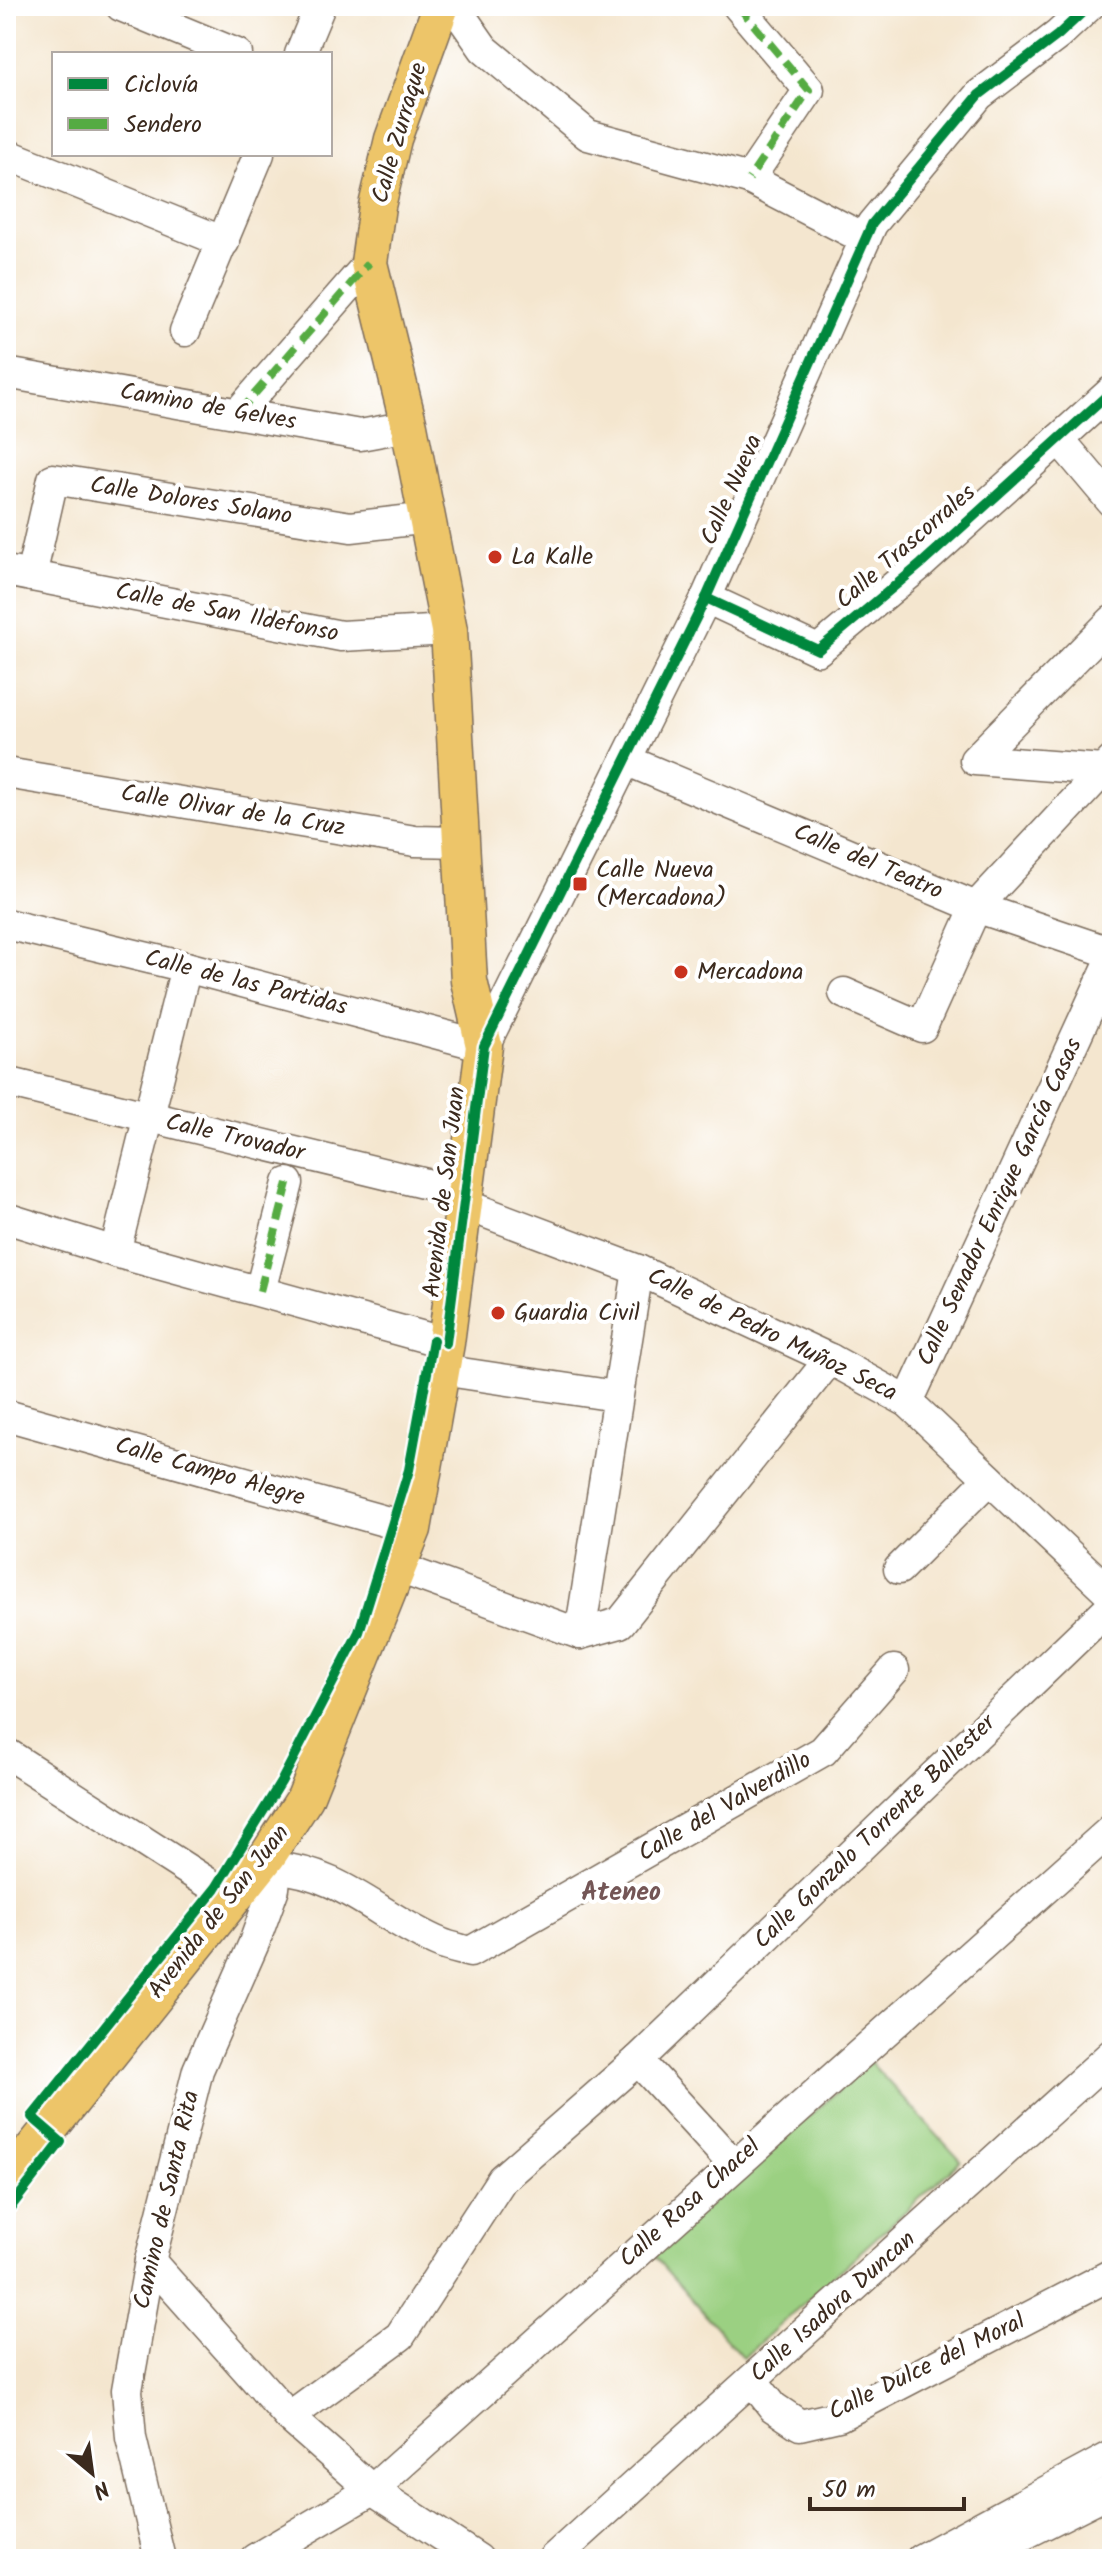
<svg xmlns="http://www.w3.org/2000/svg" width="1118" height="2565" font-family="Kalam,sans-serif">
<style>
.green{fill:#9bd082;stroke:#6b7d50;stroke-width:2}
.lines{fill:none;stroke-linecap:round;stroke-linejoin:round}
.minor-casing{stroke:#7c6c5c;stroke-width:33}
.major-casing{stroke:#7c6c5c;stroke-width:39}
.minor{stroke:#fff;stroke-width:30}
.major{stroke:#edc569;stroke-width:36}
.quiet{stroke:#55ab43;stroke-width:8;stroke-dasharray:16 8;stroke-linecap:butt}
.cycleway-casing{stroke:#fff;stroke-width:15}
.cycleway{stroke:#00873e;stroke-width:10}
.poi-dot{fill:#c8321e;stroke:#fff;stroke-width:3}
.labels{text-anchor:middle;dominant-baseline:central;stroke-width:8;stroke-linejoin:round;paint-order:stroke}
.street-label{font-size:24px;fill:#3b2a1e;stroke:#fff}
.poi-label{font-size:24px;fill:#3b2a1e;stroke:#fff;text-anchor:start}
.neighbourhood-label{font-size:26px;font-weight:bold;fill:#745656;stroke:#fff}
</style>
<rect width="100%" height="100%" fill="#fff"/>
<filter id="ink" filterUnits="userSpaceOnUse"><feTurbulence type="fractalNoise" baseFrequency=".0125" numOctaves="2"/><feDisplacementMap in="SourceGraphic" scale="16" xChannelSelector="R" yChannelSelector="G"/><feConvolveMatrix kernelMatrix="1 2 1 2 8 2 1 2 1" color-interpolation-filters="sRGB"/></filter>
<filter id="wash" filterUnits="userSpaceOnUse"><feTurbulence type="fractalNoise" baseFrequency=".006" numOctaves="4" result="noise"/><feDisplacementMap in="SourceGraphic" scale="32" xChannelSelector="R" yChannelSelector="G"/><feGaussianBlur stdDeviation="1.8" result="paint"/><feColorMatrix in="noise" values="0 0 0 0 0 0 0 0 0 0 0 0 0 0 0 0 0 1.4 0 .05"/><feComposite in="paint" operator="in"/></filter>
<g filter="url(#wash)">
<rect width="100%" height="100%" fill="#f4e6cf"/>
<!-- green -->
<path class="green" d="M870 2062 961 2161 743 2358 653 2255Z"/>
</g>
<g filter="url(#ink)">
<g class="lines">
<!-- minor casing -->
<g class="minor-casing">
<g id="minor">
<path d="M121 6 237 54"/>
<path d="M454 6 484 49 588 135 749 179 865 239"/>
<path d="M738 6 809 90 749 179"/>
<path d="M300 54 320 6"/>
<path d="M6 154 224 242"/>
<path d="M185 331 259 154"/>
<path d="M6 373 360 435 409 426"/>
<path d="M238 413 369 263"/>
<path d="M1059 439 1112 502"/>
<path d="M6 571 341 636 449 630"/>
<path d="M31 576 53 479 351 527 429 518"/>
<path d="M706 598 818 650 921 564 1112 391"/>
<path d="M628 761 976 907 1112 953"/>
<path d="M1103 770 975 760 1112 621"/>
<path d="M6 773 415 841 462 842"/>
<path d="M6 924 186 967 484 1046 706 598 872 224 979 95 1058 35 1089 6"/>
<path d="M844 993 922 1027 976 907 1112 761"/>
<path d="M6 1082 464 1193"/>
<path d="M463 1204 638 1270 830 1359 908 1402 1112 1595"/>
<path d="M6 1218 115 1252 446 1343"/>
<path d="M115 1252 186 967"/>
<path d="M260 1291 288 1183"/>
<path d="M441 1370 616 1396"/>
<path d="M908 1402 1112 958"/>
<path d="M6 1415 413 1529"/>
<path d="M399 1568 580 1634 620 1623 830 1359"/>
<path d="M899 1569 989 1479"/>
<path d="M580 1634 638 1270"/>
<path d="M6 1753 216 1888 230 1903"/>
<path d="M276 1868C339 1871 384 1920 440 1943 449 1947 460 1949 470 1952L823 1751 894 1670"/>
<path d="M638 2060 733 2164"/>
<path d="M150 2261 289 2417 372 2490 478 2559"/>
<path d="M752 2380 773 2407 800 2425 839 2416 1112 2274"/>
<path d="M289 2417 400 2336 502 2179 638 2060 1112 1605"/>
<path d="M160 2559 131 2438 127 2390 150 2261 198 2070 254 1943 274 1888 276 1868 268 1855"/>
<path d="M255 2559 372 2490 1112 1829"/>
<path d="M553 2559 1112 2054"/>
<path d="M921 2559 1112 2456"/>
<path d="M975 2559 1112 2490"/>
</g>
</g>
<!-- major casing -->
<g class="major-casing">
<path id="major" d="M6 2183 268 1855 305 1798 413 1529 446 1343 484 1046 469 981 449 630 409 426 369 263 377 206 393 139 441 6"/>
</g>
<!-- minor -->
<use href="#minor" class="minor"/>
<!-- major -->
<use href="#major" class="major"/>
<!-- quiet -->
<g class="quiet">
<path d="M738 6 809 90 749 179"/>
<path d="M238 413 369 263"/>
<path d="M260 1291 288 1183"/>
</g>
<!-- cycleway casing -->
<g class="cycleway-casing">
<g id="cycleway">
<path d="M706 598 818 650 921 564 1112 391"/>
<path d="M446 1343 484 1046 706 598 872 224 979 95 1058 35 1089 6"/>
<path d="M6 2213 61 2142 32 2117 216 1888 281 1782 359 1632 409 1470 433 1340"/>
</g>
</g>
<!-- cycleway -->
<use href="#cycleway" class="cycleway"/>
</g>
</g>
<!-- markers -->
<g class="poi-dot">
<circle cx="495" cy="557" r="8"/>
<rect x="572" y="876" width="16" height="16" rx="4"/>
<circle cx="681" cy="972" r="8"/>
<circle cx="498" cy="1313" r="8"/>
</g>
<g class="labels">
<!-- street labels -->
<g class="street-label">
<text transform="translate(400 133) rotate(-74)">Calle Zurraque</text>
<text transform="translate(208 407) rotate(10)">Camino de Gelves</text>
<text transform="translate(732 490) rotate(-66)">Calle Nueva</text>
<text transform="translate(191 501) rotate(9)">Calle Dolores Solano</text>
<text transform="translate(906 547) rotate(-41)">Calle Trascorrales</text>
<text transform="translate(227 613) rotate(11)">Calle de San Ildefonso</text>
<text transform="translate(233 811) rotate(9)">Calle Olivar de la Cruz</text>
<text transform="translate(868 862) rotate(23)">Calle del Teatro</text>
<text transform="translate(246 983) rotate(14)">Calle de las Partidas</text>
<text transform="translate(235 1138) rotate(13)">Calle Trovador</text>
<text transform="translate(445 1192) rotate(-83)">Avenida de San Juan</text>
<text transform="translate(1000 1202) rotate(-65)">Calle Senador Enrique García Casas</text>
<text transform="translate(772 1335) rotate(26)">Calle de Pedro Muñoz Seca</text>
<text transform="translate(210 1472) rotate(16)">Calle Campo Alegre</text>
<text transform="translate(725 1807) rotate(-30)">Calle del Valverdillo</text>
<text transform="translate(875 1832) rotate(-44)">Calle Gonzalo Torrente Ballester</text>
<text transform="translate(219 1912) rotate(-52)">Avenida de San Juan</text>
<text transform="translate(167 2200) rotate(-77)">Camino de Santa Rita</text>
<text transform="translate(690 2203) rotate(-42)">Calle Rosa Chacel</text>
<text transform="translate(833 2307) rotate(-42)">Calle Isadora Duncan</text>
<text transform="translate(927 2367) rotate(-26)">Calle Dulce del Moral</text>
</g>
<!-- poi labels -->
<g class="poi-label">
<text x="511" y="557">La Kalle</text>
<text x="596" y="870">Calle Nueva<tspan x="596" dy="28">(Mercadona)</tspan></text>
<text x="697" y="972">Mercadona</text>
<text x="514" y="1313">Guardia Civil</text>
</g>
<!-- neighbourhood labels -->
<g class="neighbourhood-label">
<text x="621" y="1893">Ateneo</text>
</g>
</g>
<!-- margin -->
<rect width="1118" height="2565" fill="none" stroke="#fff" stroke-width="32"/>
<!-- legend -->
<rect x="52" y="52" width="280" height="104" fill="#ffffff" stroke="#b1aaa5" stroke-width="2"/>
<rect x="68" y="78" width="40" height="12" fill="#00873e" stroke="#b1aaa5" stroke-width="2"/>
<text x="124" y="92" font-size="24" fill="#3b2a1e">Ciclovía</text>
<rect x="68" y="118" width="40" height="12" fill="#55ab43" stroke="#b1aaa5" stroke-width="2"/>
<text x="124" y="132" font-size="24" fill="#3b2a1e">Sendero</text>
<!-- north arrow -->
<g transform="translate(92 2473) rotate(151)" stroke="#ffffff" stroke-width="6" paint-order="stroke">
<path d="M0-6L14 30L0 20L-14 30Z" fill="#3b2a1e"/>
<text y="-12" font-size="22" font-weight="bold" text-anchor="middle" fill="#3b2a1e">N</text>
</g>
<!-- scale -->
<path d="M810 2497v12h154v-12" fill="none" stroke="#3b2a1e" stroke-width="4"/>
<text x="822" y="2497" font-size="24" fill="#3b2a1e" stroke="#ffffff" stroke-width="6" paint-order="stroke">50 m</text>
</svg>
